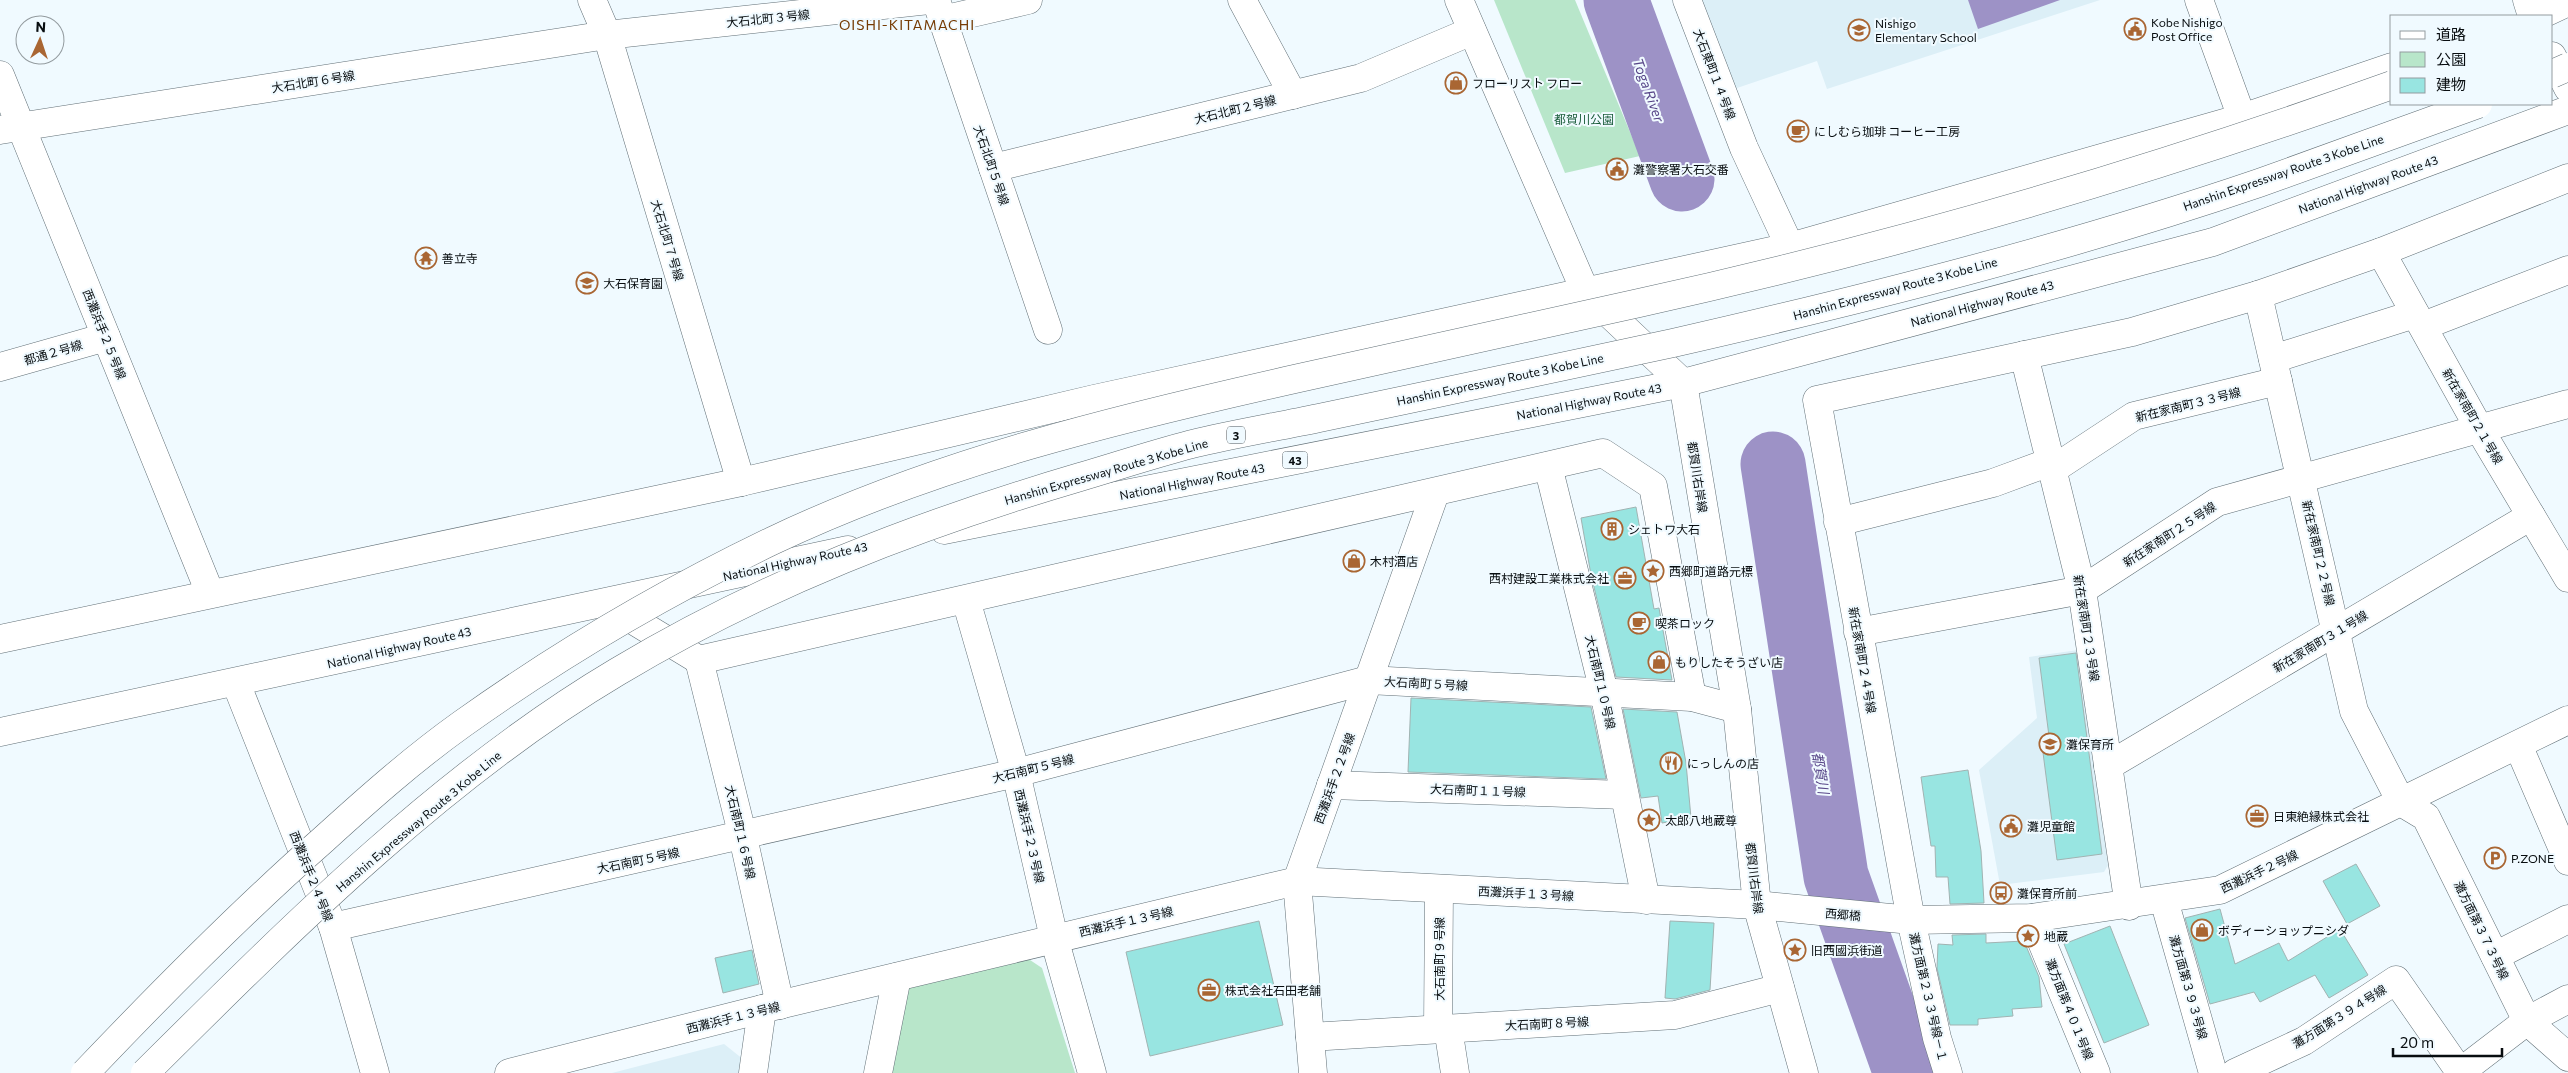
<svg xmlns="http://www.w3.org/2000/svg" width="2568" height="1073" font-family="Commissioner,'Noto Sans JP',sans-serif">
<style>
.built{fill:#dceff7}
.green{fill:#b8e6ca}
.water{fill:#9d92c6}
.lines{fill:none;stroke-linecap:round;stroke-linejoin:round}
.river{stroke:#9d92c6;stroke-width:65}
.building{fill:#98e5e1;stroke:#a1b3b2}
.minor-casing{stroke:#616f76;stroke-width:29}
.highway-casing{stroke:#616f76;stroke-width:29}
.minor{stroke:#fff;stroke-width:28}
.highway{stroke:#fff;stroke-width:28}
.highway-bridge-casing{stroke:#616f76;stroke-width:29;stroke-linecap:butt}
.highway-bridge{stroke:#fff;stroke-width:28}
.labels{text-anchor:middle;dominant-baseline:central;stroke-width:4;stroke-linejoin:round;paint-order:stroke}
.shield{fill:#f0faff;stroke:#4e5458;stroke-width:1}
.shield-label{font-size:11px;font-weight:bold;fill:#080d10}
.street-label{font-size:12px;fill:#080d10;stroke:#f0faff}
.poi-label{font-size:12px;fill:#080d10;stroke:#f0faff;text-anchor:start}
.park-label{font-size:12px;fill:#1b5d3c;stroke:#f0faff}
.neighbourhood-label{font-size:14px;letter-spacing:1px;fill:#753b04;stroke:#f0faff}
.water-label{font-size:14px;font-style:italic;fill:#574588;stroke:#f0faff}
</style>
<rect width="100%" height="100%" fill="#f0faff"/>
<!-- built -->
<g class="built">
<path d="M1700 0H2100L1827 89 1817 61 1734 89Z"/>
<path d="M2078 650 2108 865 2104 872 2000 885 1979 770 2037 718 2029 657Z"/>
<path d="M724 1044 744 1060 742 1073H612Z"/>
</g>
<!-- green -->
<g class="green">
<path d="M1494 0H1575L1640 156 1565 173Z"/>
<path d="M1027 958 1042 968 1075 1073H888L907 988Z"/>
</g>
<!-- water -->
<path class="water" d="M1968 0H2060L1978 29Z"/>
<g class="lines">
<!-- river -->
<g class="river">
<path d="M1616 0 1682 179"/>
<path d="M1773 464 1836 876 1906 1073"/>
</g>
</g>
<!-- building -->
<g class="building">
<path d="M1636 507 1654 609 1659 608 1672 680 1616 677 1591 575 1581 518Z"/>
<path d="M2076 653 2102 854 2057 860 2042 745 2050 744 2039 658Z"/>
<path d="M1411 698 1591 707 1606 779 1408 772Z"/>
<path d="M1623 709 1677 712 1686 763 1691 818 1662 823 1658 796 1641 798Z"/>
<path d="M1968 770 1981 851 1984 903 1950 904 1948 877H1936L1935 846H1931L1921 777Z"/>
<path d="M2356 864 2380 906 2347 924 2323 881Z"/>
<path d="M2220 909 2235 964 2279 943 2288 961 2340 929 2368 975 2329 998 2315 975 2260 1002 2254 992 2210 1004 2185 918Z"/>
<path d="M1259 921 1283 1025 1150 1056 1126 952Z"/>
<path d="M1670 921 1714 923 1710 990 1675 999 1665 998Z"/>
<path d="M2110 926 2149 1025 2104 1043 2064 944Z"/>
<path d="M1986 934V943L2024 941 2039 977 2042 1007 2012 1009 2013 1016 1978 1019V1025H1950L1937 968 1938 944 1953 945 1952 935Z"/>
<path d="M752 950 759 984 723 993 715 958Z"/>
</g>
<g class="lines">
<!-- minor casing -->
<g class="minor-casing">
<g id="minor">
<path d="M592 0 607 35 741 482"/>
<path d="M936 0 1048 330"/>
<path d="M1242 0 1293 95"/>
<path d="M1459 0 1585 291 1683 383 1737 709 1757 905 1804 1073"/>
<path d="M1687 0 1744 148 1790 247"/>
<path d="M2199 0 2242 118"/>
<path d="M2527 0 2532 16"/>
<path d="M942 20 1028 0"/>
<path d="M2552 56 2568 88"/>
<path d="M0 75 210 593"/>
<path d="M0 130 607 35 929 0"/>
<path d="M993 168 1361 78 1472 31"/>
<path d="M2381 252 2480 430 2568 578"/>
<path d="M2258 295 2354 711 2401 802 2426 817 2527 1021 2568 1057"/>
<path d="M2423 326 2568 270"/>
<path d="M2024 355 2082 590 2129 906"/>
<path d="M2273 359 2415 314"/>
<path d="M0 367 106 337"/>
<path d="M1548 466 1604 692 1646 900"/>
<path d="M2052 470 2134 416 2278 381"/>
<path d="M1838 522 1993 483 2050 462"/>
<path d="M966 600 1016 773 1054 938 1092 1073"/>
<path d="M610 606 699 660 1603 453 1653 486 1692 697"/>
<path d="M1858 632 2082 590 2217 502 2568 404"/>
<path d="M699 660 743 837 780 1005"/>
<path d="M236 683 333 927 375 1073"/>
<path d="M2518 745 2568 861"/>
<path d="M2108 766 2531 516"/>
<path d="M1331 785 1624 795"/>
<path d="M2164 900 2213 1073"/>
<path d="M2032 918 2096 1073"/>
<path d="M333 927 1016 773 1368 680 1692 697 1737 709"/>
<path d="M2495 956 2568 919"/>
<path d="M1448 1028 1455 1073"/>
<path d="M1438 1029 1439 889"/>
<path d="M1310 1037 1675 1015 1780 988"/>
<path d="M509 1073 762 1009 1297 881 1757 905 1911 920 2032 918 2220 890 2568 720"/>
<path d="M753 1073 762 1009"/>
<path d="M878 1073 897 977"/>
<path d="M1313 1073 1297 881 1435 493"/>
<path d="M1948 1073 1937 1038 1911 920 1817 400 2132 332 2258 295 2381 252 2568 178"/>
<path d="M2235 1073 2304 1041 2396 980 2460 1072"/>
<path d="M2459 1073 2527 1021 2568 999"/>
</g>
</g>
<!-- highway casing -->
<g class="highway-casing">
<g id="highway">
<path d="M2538 16 2568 2"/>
<path d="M944 530 1683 383 2213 242 2568 110"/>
<path d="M0 639 741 482 1094 399 1790 247 2242 118 2392 67"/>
<path d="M0 732C283 674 565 609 848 550"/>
</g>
</g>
<!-- minor -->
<use href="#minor" class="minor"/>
<!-- highway -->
<use href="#highway" class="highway"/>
<!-- highway-bridge casing -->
<g class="highway-bridge-casing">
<g id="highway-bridge">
<path d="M2552 74 2568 67"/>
<path d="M85 1073C162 992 240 913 324 839 368 799 413 759 462 724 560 654 664 593 772 541 938 462 1120 418 1299 378 1412 353 1525 328 1639 303 1894 247 2146 173 2392 85"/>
<path d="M145 1073C289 930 442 776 617 672 764 584 917 525 1080 477 1117 466 1154 454 1192 444 1234 434 1276 427 1319 418 1437 393 1555 369 1673 343 1870 298 2068 248 2259 183 2332 157 2405 130 2478 104"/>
</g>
</g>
<!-- highway-bridge -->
<use href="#highway-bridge" class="highway-bridge"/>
</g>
<!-- icons -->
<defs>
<g id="civic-ring" transform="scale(1.125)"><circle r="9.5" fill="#f0faff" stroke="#a96633" stroke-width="1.5"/><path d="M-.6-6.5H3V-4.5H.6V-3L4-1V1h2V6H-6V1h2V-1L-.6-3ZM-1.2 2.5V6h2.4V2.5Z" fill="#a96633"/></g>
<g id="school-ring" transform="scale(1.125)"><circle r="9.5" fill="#f0faff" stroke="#a96633" stroke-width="1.5"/><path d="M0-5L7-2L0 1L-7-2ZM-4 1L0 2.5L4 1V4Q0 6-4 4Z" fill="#a96633"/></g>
<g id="shop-ring" transform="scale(1.125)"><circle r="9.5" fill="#f0faff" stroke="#a96633" stroke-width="1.5"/><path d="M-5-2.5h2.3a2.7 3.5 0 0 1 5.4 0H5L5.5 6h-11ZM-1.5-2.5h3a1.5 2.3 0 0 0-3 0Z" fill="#a96633"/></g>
<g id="cafe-ring" transform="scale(1.125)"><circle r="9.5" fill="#f0faff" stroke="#a96633" stroke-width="1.5"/><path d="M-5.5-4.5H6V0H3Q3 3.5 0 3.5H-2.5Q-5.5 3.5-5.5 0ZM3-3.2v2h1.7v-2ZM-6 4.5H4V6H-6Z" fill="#a96633"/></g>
<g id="temple-ring" transform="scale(1.125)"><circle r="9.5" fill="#f0faff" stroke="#a96633" stroke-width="1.5"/><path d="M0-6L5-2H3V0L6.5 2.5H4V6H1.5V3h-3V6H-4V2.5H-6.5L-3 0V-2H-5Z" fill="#a96633"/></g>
<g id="building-ring" transform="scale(1.125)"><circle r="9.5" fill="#f0faff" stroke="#a96633" stroke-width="1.5"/><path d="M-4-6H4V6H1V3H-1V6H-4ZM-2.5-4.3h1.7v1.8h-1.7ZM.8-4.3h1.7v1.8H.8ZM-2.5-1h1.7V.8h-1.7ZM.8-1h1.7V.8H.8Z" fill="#a96633"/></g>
<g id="sight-ring" transform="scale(1.125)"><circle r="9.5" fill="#f0faff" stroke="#a96633" stroke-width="1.5"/><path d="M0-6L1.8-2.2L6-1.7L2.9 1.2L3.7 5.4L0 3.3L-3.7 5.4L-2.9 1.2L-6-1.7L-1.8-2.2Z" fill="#a96633"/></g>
<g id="office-ring" transform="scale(1.125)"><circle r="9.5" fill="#f0faff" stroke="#a96633" stroke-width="1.5"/><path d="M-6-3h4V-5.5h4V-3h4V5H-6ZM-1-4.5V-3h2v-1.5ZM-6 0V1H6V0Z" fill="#a96633"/></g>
<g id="restaurant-ring" transform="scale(1.125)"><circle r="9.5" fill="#f0faff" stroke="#a96633" stroke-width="1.5"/><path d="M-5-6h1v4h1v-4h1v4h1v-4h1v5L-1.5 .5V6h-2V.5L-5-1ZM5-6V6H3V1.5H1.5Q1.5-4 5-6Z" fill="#a96633"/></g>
<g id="parking-ring" transform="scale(1.125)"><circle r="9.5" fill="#f0faff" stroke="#a96633" stroke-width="1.5"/><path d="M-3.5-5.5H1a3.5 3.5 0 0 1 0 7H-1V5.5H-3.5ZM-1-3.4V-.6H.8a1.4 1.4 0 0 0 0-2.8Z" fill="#a96633"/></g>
<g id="bus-ring" transform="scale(1.125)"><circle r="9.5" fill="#f0faff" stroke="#a96633" stroke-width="1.5"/><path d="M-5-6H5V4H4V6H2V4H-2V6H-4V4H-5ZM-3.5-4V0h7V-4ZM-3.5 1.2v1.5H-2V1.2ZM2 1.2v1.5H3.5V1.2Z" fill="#a96633"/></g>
</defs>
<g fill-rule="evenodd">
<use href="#civic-ring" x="2135" y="29"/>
<use href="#school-ring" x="1859" y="30"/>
<use href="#shop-ring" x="1456" y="83"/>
<use href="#cafe-ring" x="1798" y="131"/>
<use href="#civic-ring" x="1617" y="169"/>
<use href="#temple-ring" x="426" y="258"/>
<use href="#school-ring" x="587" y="283"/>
<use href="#building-ring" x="1612" y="529"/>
<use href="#shop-ring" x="1354" y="561"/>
<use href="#sight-ring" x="1653" y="571"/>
<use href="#office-ring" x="1625" y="578"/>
<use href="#cafe-ring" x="1639" y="623"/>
<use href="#shop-ring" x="1659" y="662"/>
<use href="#school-ring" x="2050" y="744"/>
<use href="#restaurant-ring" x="1671" y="763"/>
<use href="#office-ring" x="2257" y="816"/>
<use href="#sight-ring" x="1649" y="820"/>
<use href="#civic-ring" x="2011" y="826"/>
<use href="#parking-ring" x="2495" y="858"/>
<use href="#bus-ring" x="2001" y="893"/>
<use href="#shop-ring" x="2202" y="930"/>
<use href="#sight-ring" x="2028" y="936"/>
<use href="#sight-ring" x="1795" y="950"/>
<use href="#office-ring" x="1209" y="990"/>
</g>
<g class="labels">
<!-- shield labels -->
<g class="shield">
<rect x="1227" y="426.5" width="18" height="17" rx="4"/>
<rect x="1282.5" y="451.5" width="25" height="17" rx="4"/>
</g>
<g class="shield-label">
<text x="1236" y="435">3</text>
<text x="1295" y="460">43</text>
</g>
<!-- street labels -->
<g class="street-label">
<text transform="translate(768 18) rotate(-6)">大石北町３号線</text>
<text transform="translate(1715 74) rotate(69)">大石東町１４号線</text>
<text transform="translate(313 81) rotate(-9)">大石北町６号線</text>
<text transform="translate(1235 109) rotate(-14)">大石北町２号線</text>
<text transform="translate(992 165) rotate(71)">大石北町５号線</text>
<text transform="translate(2283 172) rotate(-19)">Hanshin Expressway Route 3 Kobe Line</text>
<text transform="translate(2368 184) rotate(-20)">National Highway Route 43</text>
<text transform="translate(668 240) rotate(73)">大石北町７号線</text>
<text transform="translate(1895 288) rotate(-15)">Hanshin Expressway Route 3 Kobe Line</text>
<text transform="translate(1982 303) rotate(-15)">National Highway Route 43</text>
<text transform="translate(105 334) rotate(68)">西灘浜手２５号線</text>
<text transform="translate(53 352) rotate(-16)">都通２号線</text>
<text transform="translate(1500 379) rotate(-12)">Hanshin Expressway Route 3 Kobe Line</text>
<text transform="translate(1589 401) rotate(-11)">National Highway Route 43</text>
<text transform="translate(2188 404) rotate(-14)">新在家南町３３号線</text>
<text transform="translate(2473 416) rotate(60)">新在家南町２１号線</text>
<text transform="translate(1106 471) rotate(-16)">Hanshin Expressway Route 3 Kobe Line</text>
<text transform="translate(1698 477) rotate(81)">都賀川右岸線</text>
<text transform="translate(1192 481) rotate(-11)">National Highway Route 43</text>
<text transform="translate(2169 534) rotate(-33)">新在家南町２５号線</text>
<text transform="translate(2319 553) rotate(77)">新在家南町２２号線</text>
<text transform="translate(795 561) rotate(-12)">National Highway Route 43</text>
<text transform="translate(2087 628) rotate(81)">新在家南町２３号線</text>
<text transform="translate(2320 641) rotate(-31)">新在家南町３１号線</text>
<text transform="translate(399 647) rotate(-13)">National Highway Route 43</text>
<text transform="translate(1863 660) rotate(80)">新在家南町２４号線</text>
<text transform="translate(1601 682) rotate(77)">大石南町１０号線</text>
<text transform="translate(1426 683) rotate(3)">大石南町５号線</text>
<text transform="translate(1033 768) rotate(-14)">大石南町５号線</text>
<text transform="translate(1334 778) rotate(-70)">西灘浜手２２号線</text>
<text transform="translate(1478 790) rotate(2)">大石南町１１号線</text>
<text transform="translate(418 821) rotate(-40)">Hanshin Expressway Route 3 Kobe Line</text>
<text transform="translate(741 832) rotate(77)">大石南町１６号線</text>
<text transform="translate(1030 836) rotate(77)">西灘浜手２３号線</text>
<text transform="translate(638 860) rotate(-12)">大石南町５号線</text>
<text transform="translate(2259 871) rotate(-25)">西灘浜手２号線</text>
<text transform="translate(312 876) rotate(68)">西灘浜手２４号線</text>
<text transform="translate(1755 878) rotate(83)">都賀川右岸線</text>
<text transform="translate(1526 893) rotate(3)">西灘浜手１３号線</text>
<text transform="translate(1843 914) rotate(5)">西郷橋</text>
<text transform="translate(1126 921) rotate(-13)">西灘浜手１３号線</text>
<text transform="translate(2482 930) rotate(64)">灘方面第３７３号線</text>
<text transform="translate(1439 959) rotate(-90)">大石南町９号線</text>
<text transform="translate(2189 987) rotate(74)">灘方面第３９３号線</text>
<text transform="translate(1929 997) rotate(77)">灘方面第２３３号線－１</text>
<text transform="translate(2070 1009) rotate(68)">灘方面第４０１号線</text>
<text transform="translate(2339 1016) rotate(-32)">灘方面第３９４号線</text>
<text transform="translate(733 1017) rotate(-14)">西灘浜手１３号線</text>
<text transform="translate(1547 1023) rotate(-3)">大石南町８号線</text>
</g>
<!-- poi labels -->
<g class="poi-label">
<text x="2151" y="22">Kobe Nishigo<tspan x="2151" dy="14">Post Office</tspan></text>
<text x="1875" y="23">Nishigo<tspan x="1875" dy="14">Elementary School</tspan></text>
<text x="1472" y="83">フローリスト フロー</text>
<text x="1814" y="131">にしむら珈琲 コーヒー工房</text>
<text x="1633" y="169">灘警察署大石交番</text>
<text x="442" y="258">善立寺</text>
<text x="603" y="283">大石保育園</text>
<text x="1628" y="529">シェトワ大石</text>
<text x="1370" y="561">木村酒店</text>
<text x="1669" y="571">西郷町道路元標</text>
<text x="1609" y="578" text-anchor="end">西村建設工業株式会社</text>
<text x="1655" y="623">喫茶ロック</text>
<text x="1675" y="662">もりしたそうざい店</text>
<text x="2066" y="744">灘保育所</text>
<text x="1687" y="763">にっしんの店</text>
<text x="2273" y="816">日東絶縁株式会社</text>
<text x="1665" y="820">太郎八地蔵尊</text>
<text x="2027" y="826">灘児童館</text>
<text x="2511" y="858">P.ZONE</text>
<text x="2017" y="893">灘保育所前</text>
<text x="2218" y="930">ボディーショップニシダ</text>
<text x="2044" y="936">地蔵</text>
<text x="1811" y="950">旧西國浜街道</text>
<text x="1225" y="990">株式会社石田老舗</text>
</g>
<!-- park labels -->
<g class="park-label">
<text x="1584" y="119">都賀川公園</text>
</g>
<!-- neighbourhood labels -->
<g class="neighbourhood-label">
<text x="907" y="24">OISHI-KITAMACHI</text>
</g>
<!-- water labels -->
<g class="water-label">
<text transform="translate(1649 90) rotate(70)">Toga River</text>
<text transform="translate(1821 773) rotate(81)">都賀川</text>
</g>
</g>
<!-- legend -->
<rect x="2390" y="15" width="162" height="90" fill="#f0faff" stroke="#939b9f"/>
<rect x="2400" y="31" width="25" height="8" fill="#ffffff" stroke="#939b9f"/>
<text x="2436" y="40" font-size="15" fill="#080d10">道路</text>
<rect x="2400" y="52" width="25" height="15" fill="#b8e6ca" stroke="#939b9f"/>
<text x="2436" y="65" font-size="15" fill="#080d10">公園</text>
<rect x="2400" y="78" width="25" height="15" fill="#98e5e1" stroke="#939b9f"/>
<text x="2436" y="90" font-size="15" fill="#080d10">建物</text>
<!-- north arrow -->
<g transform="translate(40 40) rotate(3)"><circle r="24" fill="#f0faff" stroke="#939b9f"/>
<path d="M0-4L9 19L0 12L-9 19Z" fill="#a96633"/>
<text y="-8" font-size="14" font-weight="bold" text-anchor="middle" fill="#080d10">N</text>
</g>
<!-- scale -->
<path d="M2393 1048v8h109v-8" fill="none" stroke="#080d10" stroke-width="2.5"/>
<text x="2400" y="1048" font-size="15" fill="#080d10" stroke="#f0faff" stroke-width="4" paint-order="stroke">20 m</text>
</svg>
